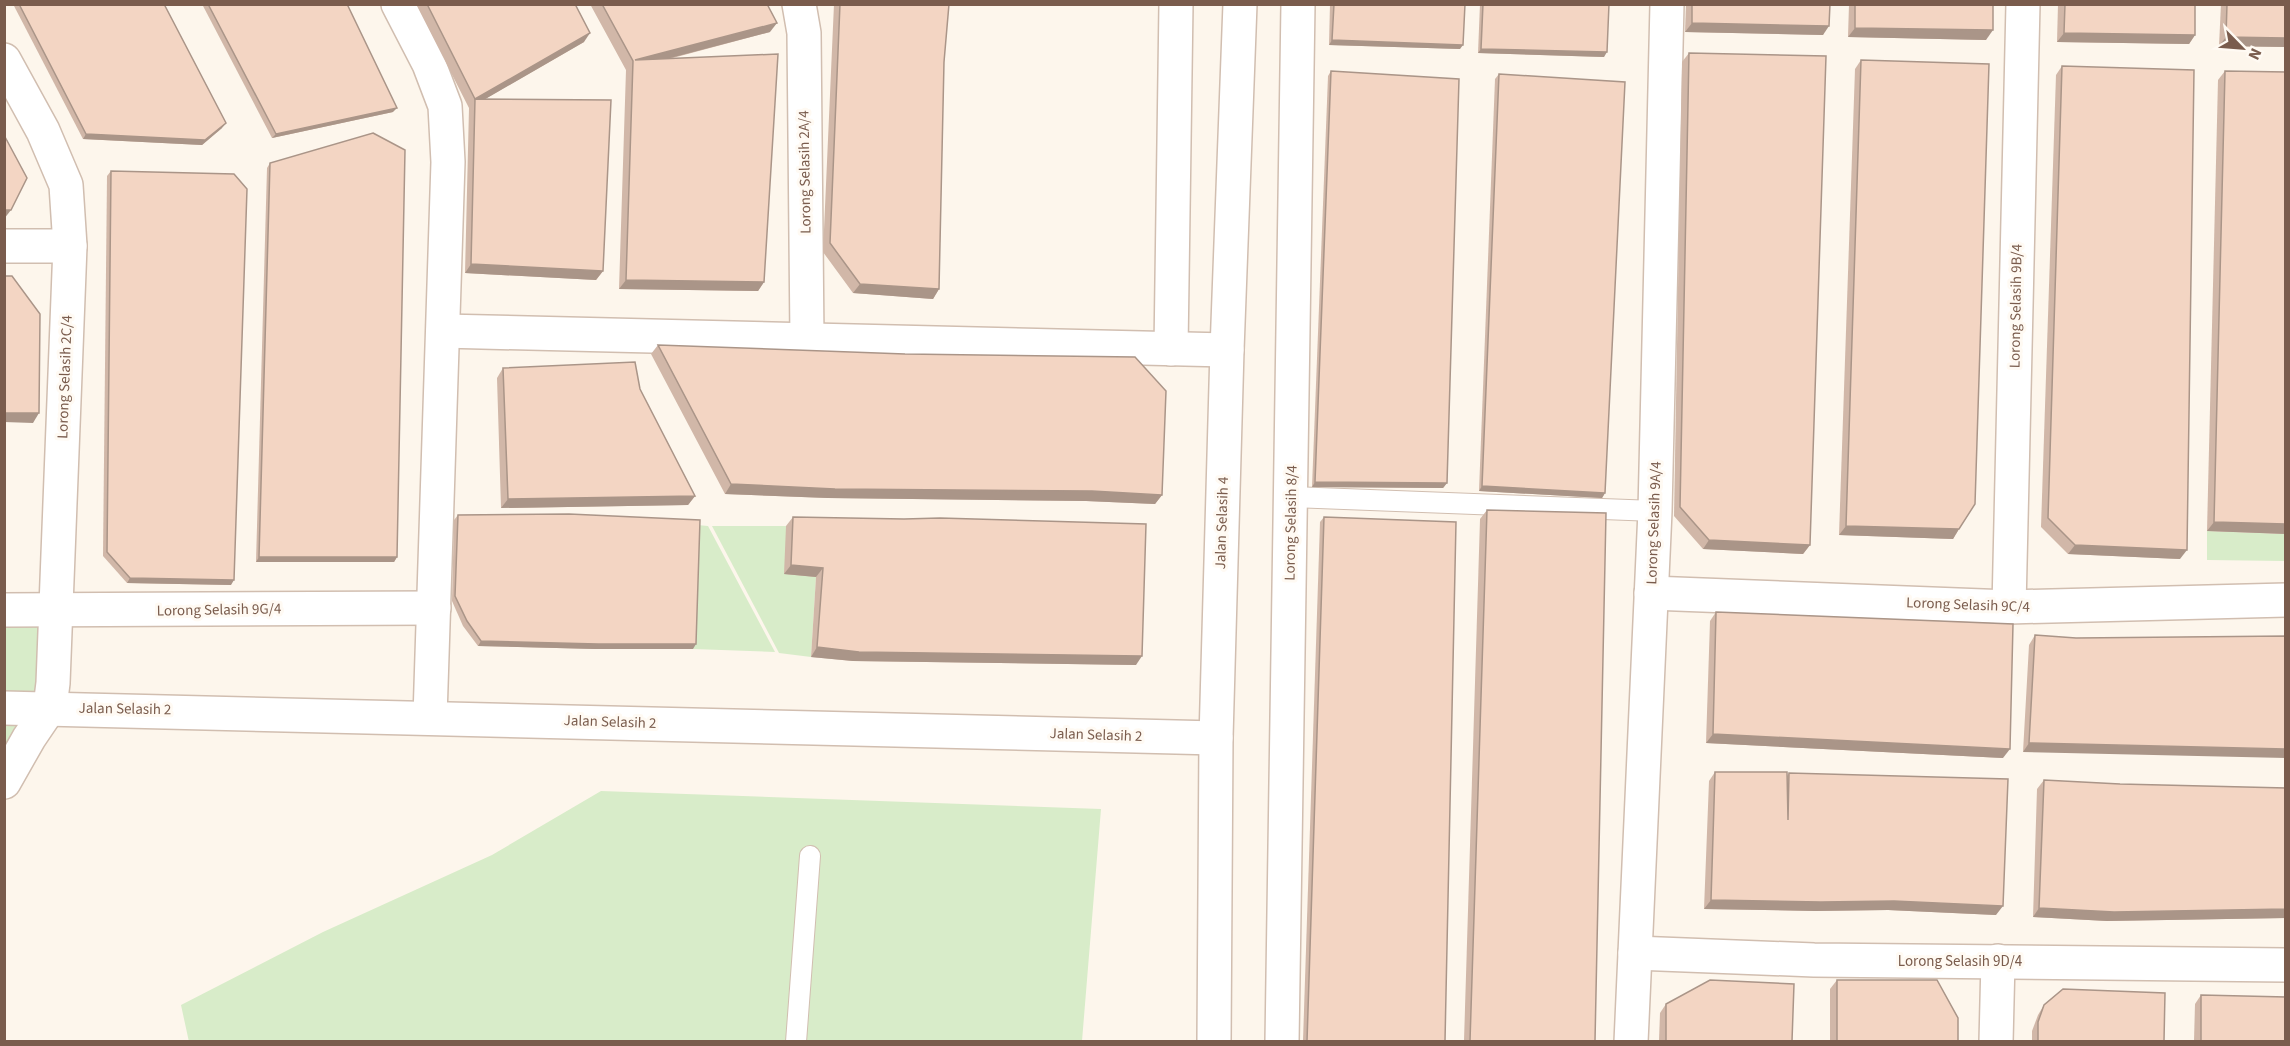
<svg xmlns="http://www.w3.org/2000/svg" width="2290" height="1046" font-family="'Source Sans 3',sans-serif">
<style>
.green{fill:#d8ecc9}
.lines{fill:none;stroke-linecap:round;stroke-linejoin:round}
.service-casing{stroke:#d1beb0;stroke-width:22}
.minor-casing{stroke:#d1beb0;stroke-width:36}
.service{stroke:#fff;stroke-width:20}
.minor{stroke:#fff;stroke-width:33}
.wall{fill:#d1b7a8}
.shaded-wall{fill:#aa9588}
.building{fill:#f3d5c3;stroke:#aa9588;stroke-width:1.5}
.labels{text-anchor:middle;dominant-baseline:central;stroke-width:6;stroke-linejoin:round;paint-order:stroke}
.street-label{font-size:15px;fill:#7a5c4d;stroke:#fffaf3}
</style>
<rect width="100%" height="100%" fill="#fdf6ec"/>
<!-- green -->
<g class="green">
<path d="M697 525 708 526 775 652 693 649Z"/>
<path d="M712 526H786L816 577 811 657 779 653Z"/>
<path d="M2207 531 2285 534V561L2207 560Z"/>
<path d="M5 610 57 611 50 707 5 782Z"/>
<path d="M601 791 1101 809 1082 1041 189 1042 181 1005 323 932 492 855Z"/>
</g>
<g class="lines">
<!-- service casing -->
<g class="service-casing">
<g id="service">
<path d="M1292 497 1655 511"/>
<path d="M796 1042 810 856"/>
</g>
</g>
<!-- minor casing -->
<g class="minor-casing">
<g id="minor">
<path d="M398 4 429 64 445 106 448 162 430 717"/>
<path d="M799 4 804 33 807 340"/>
<path d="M4 60 43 131 66 185 70 246 53 683 50 707 29 738 4 782"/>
<path d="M4 246H70"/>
<path d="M443 331 1227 350"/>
<path d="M1171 349 1176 4"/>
<path d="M1651 593 2009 607 2286 600"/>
<path d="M2009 607 2023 4"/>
<path d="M4 610 434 608"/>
<path d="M4 708 1216 738"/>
<path d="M1635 953 1814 960 2286 965"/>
<path d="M1214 1042 1216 738 1227 350 1240 4"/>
<path d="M1282 1042 1298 4"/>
<path d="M1631 1042 1655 511 1667 4"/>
<path d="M1996 1042 1998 961"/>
</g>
</g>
<!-- service -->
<use href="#service" class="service"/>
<!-- minor -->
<use href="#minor" class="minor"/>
</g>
<!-- wall -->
<g class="wall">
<path d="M13 4H164L222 128 202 145 83 139Z"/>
<path d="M202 4H347L393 112 272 138Z"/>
<path d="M416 4H575L584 42 485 99 603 271 596 280 465 273 469 108Z"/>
<path d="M590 4H767L770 32 669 59 764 282 758 291 619 289 626 70Z"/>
<path d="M834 4H949L944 62 939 289 933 299 853 293 823 252Z"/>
<path d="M1330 4H1465L1460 49 1329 45Z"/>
<path d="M1480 4H1609L1604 57 1478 53Z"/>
<path d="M1686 4H1830L1823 35 1685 32Z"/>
<path d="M1849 4H1993L1986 40 1848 37Z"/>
<path d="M2058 4H2195V35L2189 44 2057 42Z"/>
<path d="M2221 4H2286V47L2219 46Z"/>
<path d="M1689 53 1810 545 1803 554 1703 549 1674 516 1682 62Z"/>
<path d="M1861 60 1959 529 1953 539 1839 535 1855 69Z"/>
<path d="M2062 66 2180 559 2068 554 2041 527 2056 75Z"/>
<path d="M1331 71 1447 483 1443 488 1312 487 1328 76Z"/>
<path d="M2225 71 2286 72V534L2207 531 2218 80Z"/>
<path d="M1499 74 1605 493 1602 498 1479 491 1495 79Z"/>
<path d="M270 163 397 557 394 562H256L267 168Z"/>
<path d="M111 171 231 585 127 583 103 556 107 176Z"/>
<path d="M658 345 1162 495 1155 504 1086 501 828 498 725 494 651 354Z"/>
<path d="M503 368 640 389 695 496 688 505 501 508 497 378Z"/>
<path d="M1487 510 1595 1041H1464L1480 519Z"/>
<path d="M458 515 693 649H595L478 646 463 626 452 601 454 520Z"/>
<path d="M793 517 1136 665 853 661 811 657 816 577 784 574 786 526Z"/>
<path d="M1324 517 1445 1041H1303L1320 522Z"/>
<path d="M1716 612 2003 758 1706 743 1710 621Z"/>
<path d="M2035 635 2076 638 2286 636 2023 752 2029 645Z"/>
<path d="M1715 772 1787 776 1789 773 1996 915 1888 910 1815 911 1704 909 1709 781Z"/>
<path d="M2044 780 2120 784 2286 788V918L2107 921 2033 917 2037 789Z"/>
<path d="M1837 980 1958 1041H1830V989Z"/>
<path d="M2201 995 2286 1041H2194L2195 1004Z"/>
<path d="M1666 1004 1792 1041H1659L1660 1013Z"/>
<path d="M2044 1005 2164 1041H2032V1031L2038 1015Z"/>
</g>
<!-- shaded-wall -->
<g class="shaded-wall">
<path d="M777 23 770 32 632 68 635 60Z"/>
<path d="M1692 23 1829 26 1823 35 1685 32Z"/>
<path d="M1855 28 1993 30 1986 40 1848 37Z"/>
<path d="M590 33 584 42 475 105V99Z"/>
<path d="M2064 33 2195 35 2189 44 2057 42Z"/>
<path d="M2226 37 2286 38V47L2219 46Z"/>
<path d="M1332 40 1463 45 1460 49 1329 45Z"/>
<path d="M1481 49 1607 52 1604 57 1478 53Z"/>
<path d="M397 108 393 112 272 138 276 134Z"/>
<path d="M226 123 222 128 202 145 83 139 86 134Z"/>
<path d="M4 210H11L4 219Z"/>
<path d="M471 264 603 271 596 280 465 273Z"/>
<path d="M626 280 764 282 758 291 619 289Z"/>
<path d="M860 284 939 289 933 299 853 293Z"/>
<path d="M4 413H39L33 423 4 422Z"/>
<path d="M1315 482 1447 483 1443 488 1312 487Z"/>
<path d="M731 484 1092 491 1162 495 1155 504 1086 501 828 498 725 494Z"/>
<path d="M1482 486 1605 493 1602 498 1479 491Z"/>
<path d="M695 496 688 505 501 508 508 499Z"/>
<path d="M2214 522 2286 524V534L2207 531Z"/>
<path d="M1846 526 1959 529 1953 539 1839 535Z"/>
<path d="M1709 540 1810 545 1803 554 1703 549Z"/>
<path d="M2075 545 2187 550 2180 559 2068 554Z"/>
<path d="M259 557H397L394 562H256Z"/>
<path d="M791 565 823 568 816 577 784 574Z"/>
<path d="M130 578 234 580 231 585 127 583Z"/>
<path d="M481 641 696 644 693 649H595L478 646Z"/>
<path d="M817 647 1142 656 1136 665 853 661 811 657Z"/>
<path d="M1713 734 2010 749 2003 758 1706 743Z"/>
<path d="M2029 743 2286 749V758L2023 752Z"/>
<path d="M1711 900 1894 901 2003 906 1996 915 1888 910 1815 911 1704 909Z"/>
<path d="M2039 908 2286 909V918L2107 921 2033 917Z"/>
</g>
<!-- building -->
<g class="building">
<path d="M19 4H164L226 123 205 140 86 134Z"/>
<path d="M208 4H347L397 108 276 134Z"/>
<path d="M427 4H575L590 33 475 99Z"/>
<path d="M602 4H767L777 23 635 60 778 54 764 282 626 280 633 61Z"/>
<path d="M840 4H949L944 62 939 289 860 284 830 243Z"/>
<path d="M1334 4H1465L1463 45 1332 40Z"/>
<path d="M1483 4H1609L1607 52 1481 49Z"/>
<path d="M1692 4H1830L1829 26 1692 23Z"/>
<path d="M1855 4H1993V30L1855 28Z"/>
<path d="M2065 4H2195V35L2064 33Z"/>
<path d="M2227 4H2286V38L2226 37Z"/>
<path d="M1689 53 1826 56 1810 545 1709 540 1680 507Z"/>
<path d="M1861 60 1989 64 1975 504 1959 529 1846 526Z"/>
<path d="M2062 66 2194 70 2187 550 2075 545 2048 518Z"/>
<path d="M1331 71 1459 79 1447 483 1315 482Z"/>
<path d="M2225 71 2286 72V524L2214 522Z"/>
<path d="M1499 74 1625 82 1605 493 1482 486Z"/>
<path d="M475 99 611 100 603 271 471 264Z"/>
<path d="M373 133 405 150 397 557H259L270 163Z"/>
<path d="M4 135 27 178 11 210H4Z"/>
<path d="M111 171 234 174 247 189 234 580 130 578 107 552Z"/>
<path d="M4 276H12L40 314 39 413H4Z"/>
<path d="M658 345 905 354 1135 357 1166 391 1162 495 1092 491 835 489 731 484Z"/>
<path d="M635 362 640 389 695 496 508 499 503 368Z"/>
<path d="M1487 510 1606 513 1595 1041H1470Z"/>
<path d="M569 514 700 520 696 644H598L481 641 467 621 455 596 458 515Z"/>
<path d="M793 517 904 519 940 518 1146 524 1142 656 859 652 817 647 823 568 791 565Z"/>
<path d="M1324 517 1456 522 1445 1041H1307Z"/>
<path d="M1716 612 2013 624 2010 749 1713 734Z"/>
<path d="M2035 635 2076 638 2286 636V749L2029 743Z"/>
<path d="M1715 772H1787L1788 820 1789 773 2008 779 2003 906 1894 901 1821 902 1711 900Z"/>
<path d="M2044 780 2120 784 2286 788V909L2114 912 2039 908Z"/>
<path d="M1710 980 1794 984 1792 1041H1666V1004Z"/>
<path d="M1837 980H1937L1958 1018V1041H1837Z"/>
<path d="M2063 989 2165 993 2164 1041H2038V1022L2044 1005Z"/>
<path d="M2201 995 2286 997V1041H2201Z"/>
</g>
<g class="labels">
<!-- street labels -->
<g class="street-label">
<text transform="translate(805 172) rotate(-91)">Lorong Selasih 2A/4</text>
<text transform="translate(2016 306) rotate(-89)">Lorong Selasih 9B/4</text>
<text transform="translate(65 377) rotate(-88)">Lorong Selasih 2C/4</text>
<text transform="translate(1222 523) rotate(-88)">Jalan Selasih 4</text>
<text transform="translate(1291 523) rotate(-89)">Lorong Selasih 8/4</text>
<text transform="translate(1654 523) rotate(-88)">Lorong Selasih 9A/4</text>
<text transform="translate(1968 605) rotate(2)">Lorong Selasih 9C/4</text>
<text transform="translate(219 610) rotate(-1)">Lorong Selasih 9G/4</text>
<text transform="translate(125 709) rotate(1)">Jalan Selasih 2</text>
<text transform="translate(610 722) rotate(2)">Jalan Selasih 2</text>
<text transform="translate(1096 735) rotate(2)">Jalan Selasih 2</text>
<text x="1960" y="961">Lorong Selasih 9D/4</text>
</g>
</g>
<!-- border -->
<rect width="2290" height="1046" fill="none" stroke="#7a5c4d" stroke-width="12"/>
<!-- north arrow -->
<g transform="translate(2242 48) rotate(115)" stroke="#fffaf3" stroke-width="4.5" paint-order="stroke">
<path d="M0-4.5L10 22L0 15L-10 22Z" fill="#7a5c4d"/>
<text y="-9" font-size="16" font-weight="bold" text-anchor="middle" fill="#7a5c4d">N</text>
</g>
</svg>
